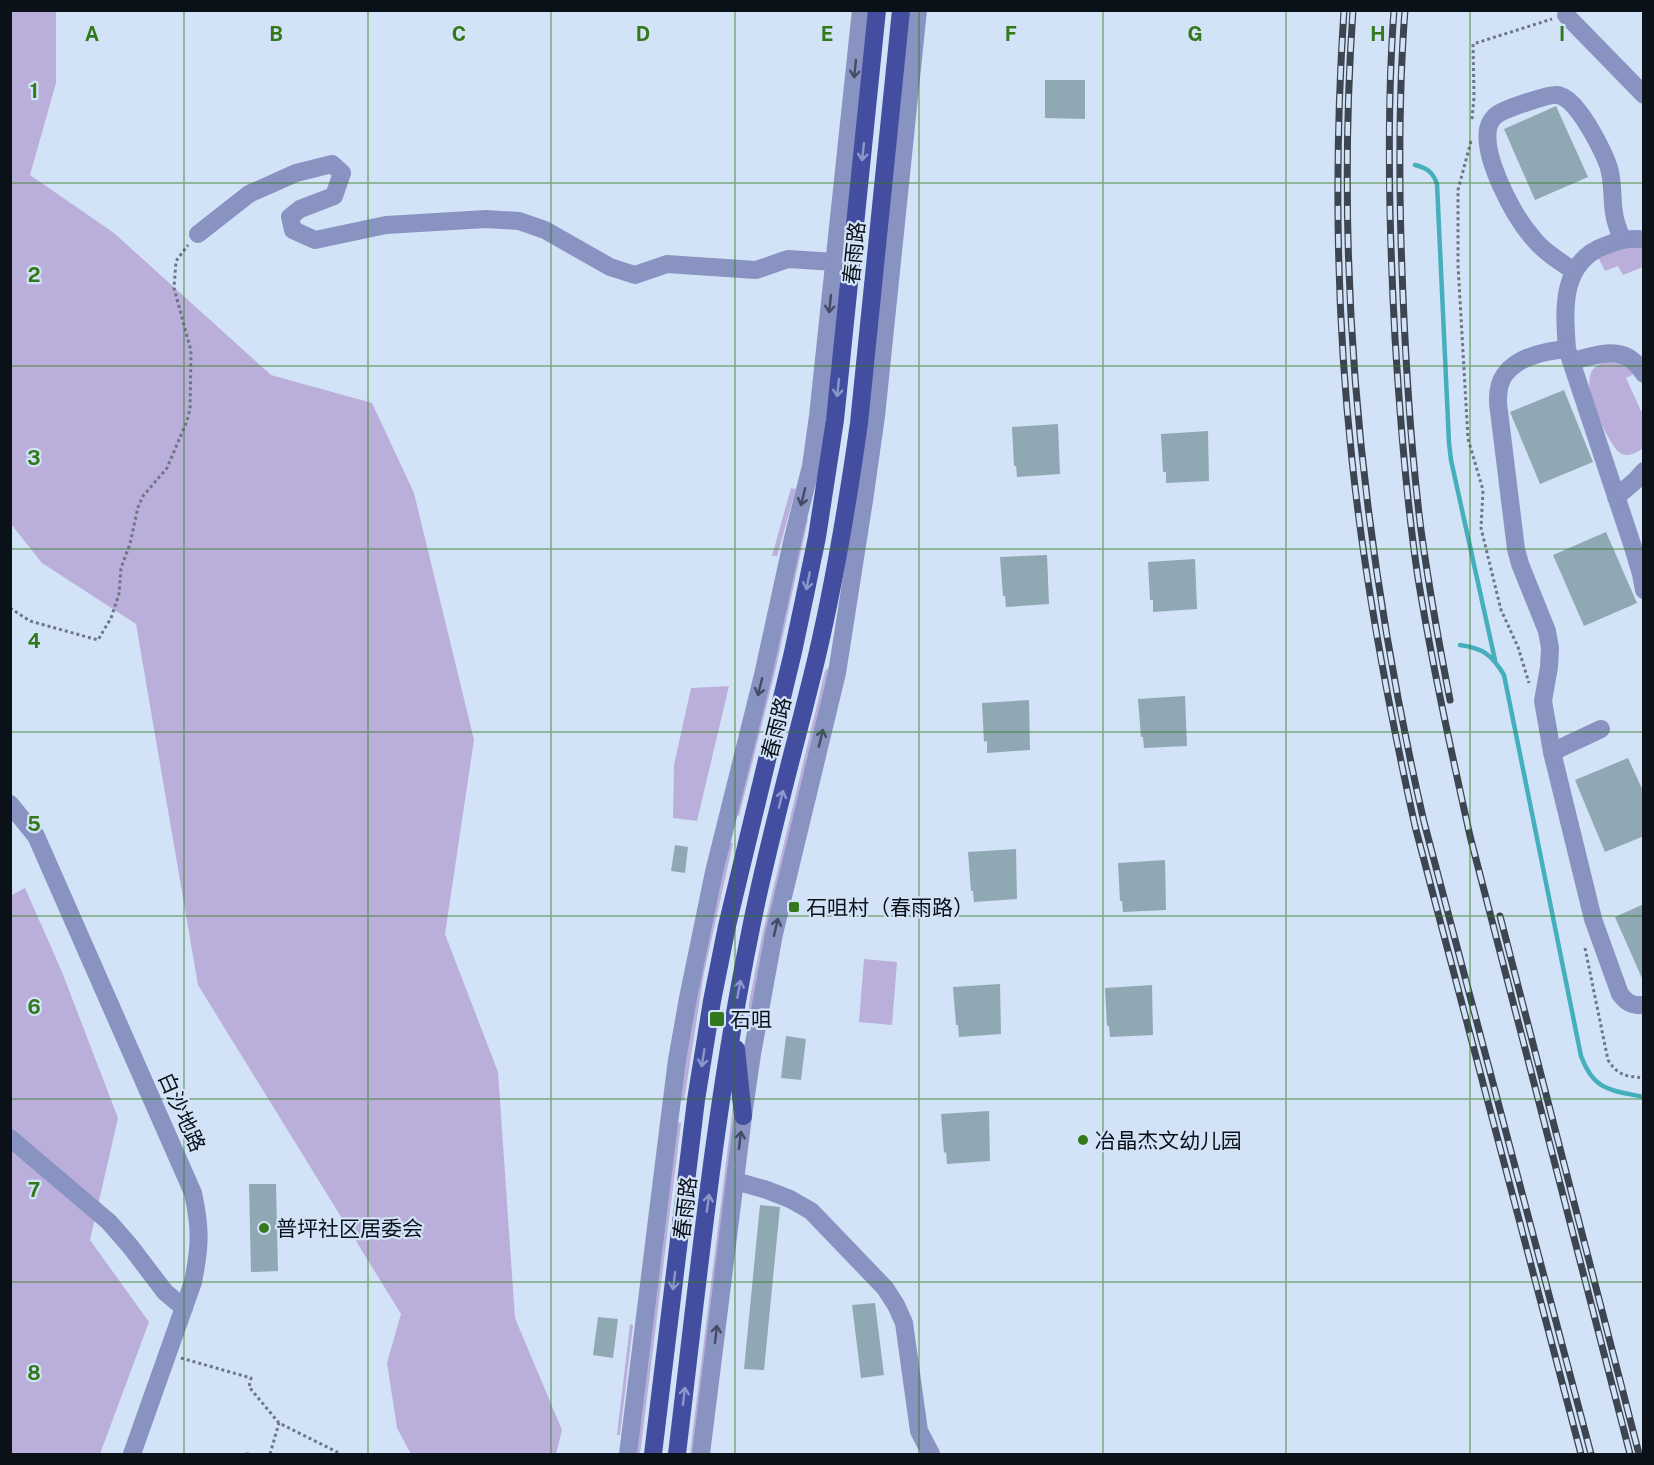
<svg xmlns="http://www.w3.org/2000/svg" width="1654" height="1465" font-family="'Public Sans','Noto Sans SC',sans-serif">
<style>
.green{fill:#baafda}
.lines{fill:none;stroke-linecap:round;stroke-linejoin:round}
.stream{stroke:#45afbc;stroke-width:4.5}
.building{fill:#8fa8b4}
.path{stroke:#6c7785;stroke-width:3;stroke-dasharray:3 3;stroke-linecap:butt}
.minor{stroke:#8893c2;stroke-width:18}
.major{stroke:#434ea1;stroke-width:18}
.rail-casing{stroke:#3d4550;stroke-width:7}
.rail{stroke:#d2e3f7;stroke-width:4.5;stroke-dasharray:14;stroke-linecap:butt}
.oneway{stroke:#434c64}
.oneway2{stroke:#8a98cc}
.grid{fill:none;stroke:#33791c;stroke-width:1.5;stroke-opacity:0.55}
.poi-dot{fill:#33791c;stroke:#d2e3f7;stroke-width:2}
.labels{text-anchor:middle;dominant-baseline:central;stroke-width:4.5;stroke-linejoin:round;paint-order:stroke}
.street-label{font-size:21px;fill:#0b1118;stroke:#d2e3f7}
.poi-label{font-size:21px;fill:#0b1118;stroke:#d2e3f7;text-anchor:start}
.grid-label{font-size:20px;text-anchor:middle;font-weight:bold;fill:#33791c;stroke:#d2e3f7;stroke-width:4.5;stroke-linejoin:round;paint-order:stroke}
</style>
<rect width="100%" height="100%" fill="#d2e3f7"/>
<!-- green -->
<g class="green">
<path d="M10 11H56V83L30 175 114 233 271 375 372 403 414 493 474 740 445 934 498 1072 515 1318 562 1430 556 1454H411L397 1428 387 1363 401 1314 198 985 136 624 42 563 11 524Z"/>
<path d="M1635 248 1643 249V267L1623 275 1618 266 1605 271 1598 257 1613 249Z"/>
<path d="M1606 361H1624L1634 374 1626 378 1641 411 1643 410 1644 447C1638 452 1630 457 1622 454 1611 450 1592 404 1590 391 1589 386 1589 377 1591 373 1594 366 1600 364 1606 361Z"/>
<path d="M791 488 796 489 777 556H772Z"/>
<path d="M806 519H808L776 668 739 816 733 814Z"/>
<path d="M828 668 832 669 747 1037 749 1003 762 936 825 671Z"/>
<path d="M729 686 697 821 673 818 674 765 691 688Z"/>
<path d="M727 842 733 843 704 973 684 1101 678 1100 688 1037Z"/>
<path d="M25 888 62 972 118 1118 90 1240 149 1322 100 1454H11L10 896Z"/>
<path d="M864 959 897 962 892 1025 859 1022Z"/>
<path d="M733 1106H734L736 1134 697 1454H690Z"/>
<path d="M674 1122 681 1123 640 1454H632Z"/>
<path d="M630 1324 633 1325 620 1435H617Z"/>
</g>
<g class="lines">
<!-- stream -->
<g class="stream">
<path d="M1415 165C1427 168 1433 172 1437 184L1449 443 1451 460 1495 660"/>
<path d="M1460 645C1483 648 1492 655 1504 675L1581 1056C1594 1091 1610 1090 1644 1097"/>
</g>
</g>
<!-- building -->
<g class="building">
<path d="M1045 80H1085V119L1045 118Z"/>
<path d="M1556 106 1588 177 1535 200 1504 129Z"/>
<path d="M1564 390 1593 462 1540 484 1510 412Z"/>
<path d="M1058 424 1060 474 1017 477 1016 466H1014L1012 427Z"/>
<path d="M1208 431 1209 481 1166 483V472H1163L1161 434Z"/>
<path d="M1606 532 1637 603 1584 626 1553 555Z"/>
<path d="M1047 555 1049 604 1006 607 1005 596H1003L1000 557Z"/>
<path d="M1195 559 1197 609 1153 612V600H1150L1148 562Z"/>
<path d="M1185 696 1187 746 1144 748 1143 737H1141L1138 699Z"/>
<path d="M1029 700 1030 750 987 753V741L984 742 982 703Z"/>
<path d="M1628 758 1644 793V836L1605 852 1575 780Z"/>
<path d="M675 845 688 847 685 873 671 871Z"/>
<path d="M1016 849 1017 899 974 902 973 891H971L968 852Z"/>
<path d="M1165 860 1166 910 1123 912 1122 901H1120L1118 863Z"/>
<path d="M1644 904V983L1615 917Z"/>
<path d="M1000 984 1001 1034 959 1037 958 1025H956L953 987Z"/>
<path d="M1152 985 1153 1035 1110 1037 1109 1026H1107L1105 988Z"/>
<path d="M786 1036 806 1039 801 1080 781 1078Z"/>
<path d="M989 1111 990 1161 947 1164 946 1152 944 1153 941 1114Z"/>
<path d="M249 1184H276L278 1271 251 1272Z"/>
<path d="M760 1205 780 1207 764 1370 744 1369Z"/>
<path d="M875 1303 884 1375 861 1378 852 1305Z"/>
<path d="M598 1317 618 1319 613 1358 593 1355Z"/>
</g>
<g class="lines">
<!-- path -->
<g class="path">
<path d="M1472 119 1474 97 1473 44 1552 19"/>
<path d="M1471 141 1458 190V265L1468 439 1483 490 1481 528 1501 610 1518 647 1529 683"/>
<path d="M10 608 30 621 98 640 111 618 119 594 121 568 130 544 138 507 143 496 167 468 187 421 190 409 191 351 174 288 176 261 188 245"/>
<path d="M1585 948 1608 1060C1618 1076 1626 1076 1644 1078"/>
<path d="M181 1358 251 1378 249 1387 279 1423 341 1454"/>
<path d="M246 1454H249"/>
<path d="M270 1454 279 1423"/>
</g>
<!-- minor -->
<g class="minor">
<path d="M1566 15 1644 95"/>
<path d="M198 234 249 194 296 173 332 164 342 173 334 196 300 209 290 217 293 230 315 240 386 225 486 219 519 221 545 230 610 267 635 275 667 264 756 270 788 259 835 262"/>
<path d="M1644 240C1631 237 1619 240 1607 245 1560 261 1564 309 1567 349L1632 544 1641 574 1644 590"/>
<path d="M1574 271C1559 261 1543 251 1532 237 1513 215 1483 158 1488 129 1489 123 1493 117 1498 114 1506 109 1550 93 1558 95 1566 97 1574 105 1579 112 1589 125 1607 157 1610 172 1613 186 1612 200 1614 213 1615 222 1619 231 1622 239"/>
<path d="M1567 349C1544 351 1514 357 1502 379 1498 387 1498 395 1498 403L1516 549 1520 564 1547 631 1550 648 1549 667 1543 701 1552 752 1593 919 1620 994C1627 1003 1632 1006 1644 1005"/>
<path d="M1571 361C1600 355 1625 342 1644 374"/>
<path d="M1616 497 1635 481 1644 471"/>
<path d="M1552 752 1601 729"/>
<path d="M10 804 36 836 193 1193C201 1229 200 1247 193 1282L132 1454"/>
<path d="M10 1138 109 1222 130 1246 165 1292 184 1308"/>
<path d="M735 1181 764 1189 790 1199 811 1211 885 1288 896 1305 904 1323 919 1431 931 1454"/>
<path d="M628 1454 669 1123 677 1060 688 998 714 872 763 675 793 538 811 466 818 416 861 10"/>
<path d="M701 1454 743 1116 752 1054 774 934 837 673 865 494 876 416 918 10"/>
</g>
<!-- major -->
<g class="major">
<path d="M736 1049 743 1116"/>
<path d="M653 1454 696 1100 712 1001 727 926 793 652 805 595 817 537 835 420 877 10"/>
<path d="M677 1454C698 1280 715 1105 750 933 768 840 795 748 817 656 835 579 848 501 859 423L901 10"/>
</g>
<!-- rail casing -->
<g class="rail-casing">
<g id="rail">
<path d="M1344 10C1334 160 1336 311 1352 460 1365 583 1388 705 1415 826L1581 1454"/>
<path d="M1353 10C1334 283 1363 556 1424 822L1591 1454"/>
<path d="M1394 10C1386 119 1389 229 1395 338 1400 418 1406 498 1418 578 1432 664 1451 750 1470 836L1630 1454"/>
<path d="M1405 10C1399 87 1399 165 1401 241 1404 338 1409 435 1421 530 1429 587 1439 644 1450 700"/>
<path d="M1500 916 1639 1454"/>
</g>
</g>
<!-- rail -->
<use href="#rail" class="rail"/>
</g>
<!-- one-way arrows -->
<defs><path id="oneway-shaft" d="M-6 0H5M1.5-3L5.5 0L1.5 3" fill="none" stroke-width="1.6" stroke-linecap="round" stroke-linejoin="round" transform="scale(1.5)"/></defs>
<g class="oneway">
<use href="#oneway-shaft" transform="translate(855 69) rotate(96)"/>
<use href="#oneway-shaft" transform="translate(830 304) rotate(96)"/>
<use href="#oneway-shaft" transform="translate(803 497) rotate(104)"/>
<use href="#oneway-shaft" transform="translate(760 687) rotate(104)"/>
<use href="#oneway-shaft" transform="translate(821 738) rotate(-76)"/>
<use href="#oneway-shaft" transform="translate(776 927) rotate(-77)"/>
<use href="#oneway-shaft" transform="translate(740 1140) rotate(-83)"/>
<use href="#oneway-shaft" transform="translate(716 1334) rotate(-83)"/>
</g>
<g class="oneway2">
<use href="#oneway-shaft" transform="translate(863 152) rotate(96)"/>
<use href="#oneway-shaft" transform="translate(838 388) rotate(96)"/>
<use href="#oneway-shaft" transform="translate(808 581) rotate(101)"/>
<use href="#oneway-shaft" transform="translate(781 799) rotate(-76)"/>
<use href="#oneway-shaft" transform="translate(739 989) rotate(-79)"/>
<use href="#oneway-shaft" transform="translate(703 1058) rotate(99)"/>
<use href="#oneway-shaft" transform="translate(708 1203) rotate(-82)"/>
<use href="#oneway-shaft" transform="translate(674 1281) rotate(97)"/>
<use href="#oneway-shaft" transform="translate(684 1396) rotate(-83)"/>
</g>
<!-- grid -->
<path class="grid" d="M184 10V1454M368 10V1454M551 10V1454M735 10V1454M919 10V1454M1103 10V1454M1286 10V1454M1470 10V1454M10 183H1644M10 366H1644M10 549H1644M10 732H1644M10 916H1644M10 1099H1644M10 1282H1644"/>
<!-- markers -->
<g class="poi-dot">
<rect x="788" y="901" width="12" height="12" rx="3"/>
<rect x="709" y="1011" width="16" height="16" rx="3"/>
<circle cx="1083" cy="1140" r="6"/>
<circle cx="264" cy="1228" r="6"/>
</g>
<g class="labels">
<!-- street labels -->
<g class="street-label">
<text transform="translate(854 253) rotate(-84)">春雨路</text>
<text transform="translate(776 728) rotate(-76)">春雨路</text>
<text transform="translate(182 1112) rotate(66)">白沙地路</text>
<text transform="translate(685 1208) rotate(-83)">春雨路</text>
</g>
<!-- poi labels -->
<g class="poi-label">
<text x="806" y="907">石咀村（春雨路）</text>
<text x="730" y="1019">石咀</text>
<text x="1095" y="1140">冶晶杰文幼儿园</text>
<text x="276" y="1228">普坪社区居委会</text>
</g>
</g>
<g class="grid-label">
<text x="92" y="41">A</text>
<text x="276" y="41">B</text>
<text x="459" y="41">C</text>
<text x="643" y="41">D</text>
<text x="827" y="41">E</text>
<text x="1011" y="41">F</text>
<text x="1195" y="41">G</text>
<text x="1378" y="41">H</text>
<text x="1562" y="41">I</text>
<text x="34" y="98">1</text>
<text x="34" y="282">2</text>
<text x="34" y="465">3</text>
<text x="34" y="648">4</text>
<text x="34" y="831">5</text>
<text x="34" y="1014">6</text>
<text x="34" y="1197">7</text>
<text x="34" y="1380">8</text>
</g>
<!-- border -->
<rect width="1654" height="1465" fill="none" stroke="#0b1118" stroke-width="24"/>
</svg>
